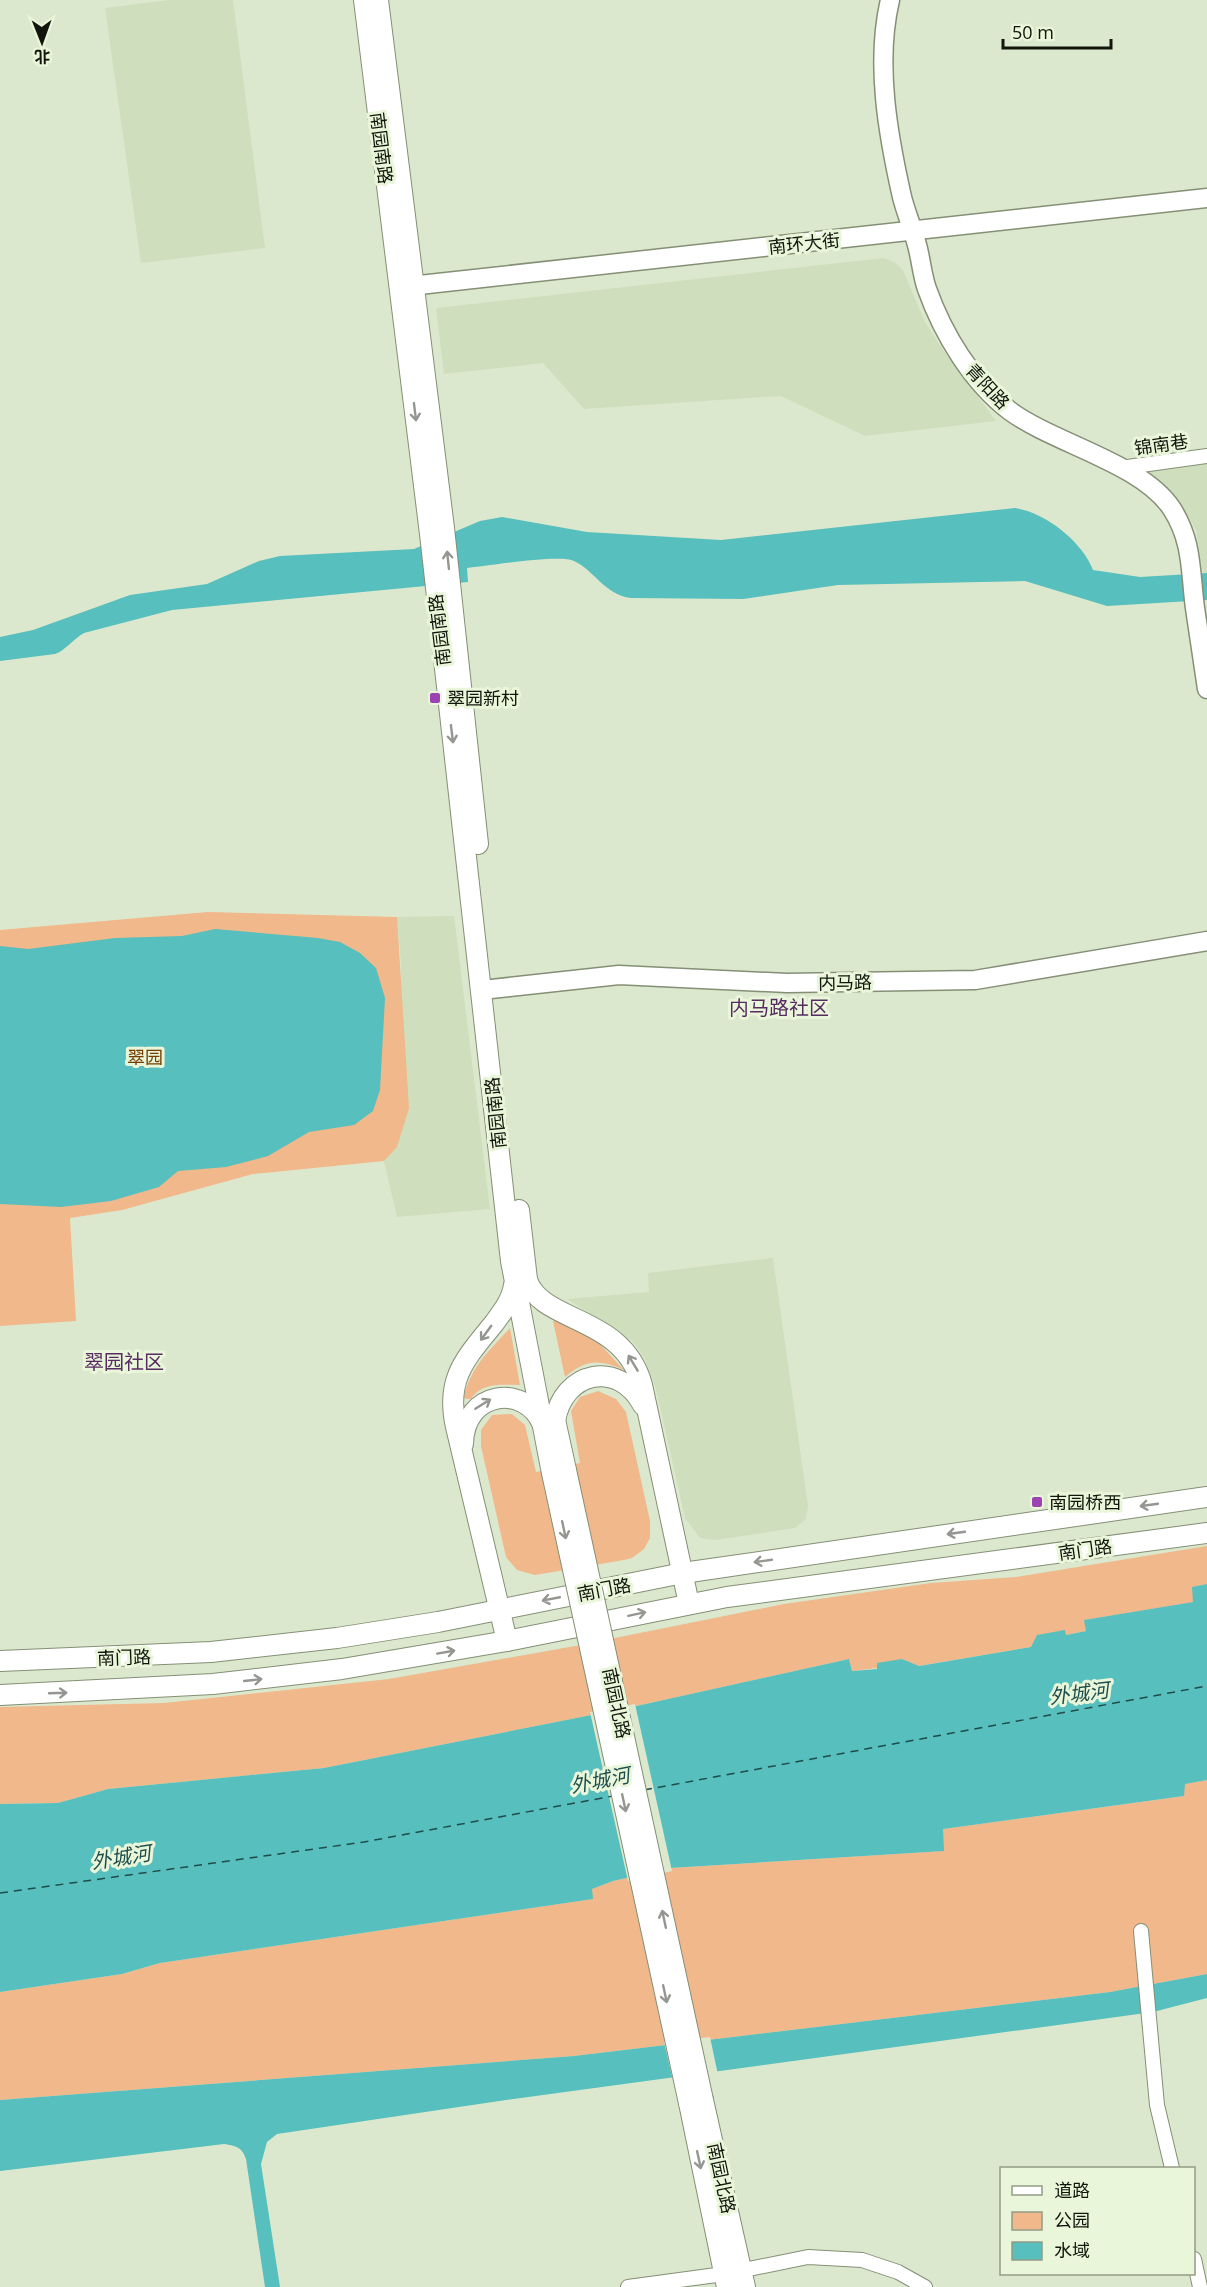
<svg xmlns="http://www.w3.org/2000/svg" width="1207" height="2287" font-family="'Open Sans','Noto Sans SC',sans-serif">
<style>
.built{fill:#cfdebc}
.green{fill:#f0b88b}
.water{fill:#57bfbd}
.pier{fill:#dce8cd}
.lines{fill:none;stroke-linecap:round;stroke-linejoin:round}
.ferry{stroke:#1e4d4c;stroke-width:1.5;stroke-dasharray:8 6;stroke-linecap:butt}
.minor-casing{stroke:#848f76;stroke-width:16}
.tertiary-casing{stroke:#848f76;stroke-width:21}
.secondary-casing{stroke:#848f76;stroke-width:22}
.minor{stroke:#fff;stroke-width:14}
.tertiary{stroke:#fff;stroke-width:18}
.secondary{stroke:#fff;stroke-width:20}
.secondary-bridge-casing{stroke:#848f76;stroke-width:22;stroke-linecap:butt}
.secondary-bridge{stroke:#fff;stroke-width:20}
.oneway{stroke:#949691}
.poi-dot{fill:#9b44b1;stroke:#e9f6da;stroke-width:2}
.labels{text-anchor:middle;dominant-baseline:central;stroke-width:6;stroke-linejoin:round;paint-order:stroke}
.street-label{font-size:18px;fill:#11150b;stroke:#e9f6da}
.poi-label{font-size:18px;fill:#11150b;stroke:#e9f6da;text-anchor:start}
.park-label{font-size:18px;fill:#753e00;stroke:#e9f6da}
.neighbourhood-label{font-size:20px;fill:#572c62;stroke:#e9f6da}
.water-label{font-size:20px;font-style:italic;fill:#1e4d4c;stroke:#e9f6da}
</style>
<rect width="100%" height="100%" fill="#dce8cd"/>
<!-- built -->
<g class="built">
<path d="M169 0H233L265 248 141 263 105 8Z"/>
<path d="M884 258 896 263 903 270 925 322 941 347 996 421 865 436 781 396 584 409 543 363 444 374 436 308Z"/>
<path d="M1207 461V573L1203 574 1196 530 1188 516 1173 497 1139 470Z"/>
<path d="M454 916 490 1209 397 1217 384 1161 397 1147 401 964 397 917Z"/>
<path d="M773 1258 808 1506 806 1519 795 1528 716 1540 700 1538 685 1518 656 1389 644 1357 632 1341 567 1299 649 1292 648 1273Z"/>
</g>
<!-- green -->
<g class="green">
<path d="M208 912 397 917 409 1108 397 1147 384 1161 253 1174 122 1210 70 1218 76 1321 0 1326V930Z"/>
<path d="M553 1321H559L595 1339 624 1370C599 1359 586 1359 565 1377Z"/>
<path d="M510 1328 520 1385C502 1385 482 1382 471 1399H466L464 1397C471 1366 489 1351 510 1328Z"/>
<path d="M598 1391 616 1399 626 1412 650 1521V1538L644 1549 632 1558 624 1560 535 1575 517 1570 506 1557 481 1446V1430L492 1415 512 1414 525 1425 536 1472 580 1463 571 1411 580 1397Z"/>
<path d="M1207 1546V1584L1193 1587 1194 1602 1085 1620 1086 1631 1066 1635 1065 1630 1031 1647 918 1666 902 1659 877 1668 852 1671 849 1659 632 1707 324 1768 108 1789 58 1803 0 1804V1707L164 1703 389 1679 575 1646 784 1604 931 1583 1016 1577Z"/>
<path d="M1207 1780V1974L1110 1992 574 2056 0 2100V1992L122 1974 160 1963 592 1899V1889L613 1881 670 1868 943 1851 942 1829 1184 1796V1784Z"/>
</g>
<!-- water -->
<g class="water">
<path d="M1015 508C1045 512 1083 542 1093 570L1140 577 1207 573V600L1107 606 1025 581 838 585 743 599 631 598C605 595 595 571 574 561 559 554 487 566 467 568L468 582 172 610 84 633C73 639 65 651 55 654L0 661V637L33 630 130 595 207 584 259 561 280 556 414 549 480 521 502 517 587 532 721 540Z"/>
<path d="M215 929 318 938 340 942 360 953 376 968 385 998 380 1090 373 1111 354 1125 309 1132 268 1156 226 1167 178 1171 159 1187 111 1201 61 1207 0 1204V946L28 949 115 938 182 936Z"/>
<path d="M1207 1584V1780L1185 1784 1184 1796 943 1829 944 1851 670 1868 613 1881 592 1889 593 1899 160 1963 122 1974 0 1992V1804L58 1803 108 1789 324 1768 632 1707 849 1659 852 1671 877 1669V1663L902 1659 919 1666 1031 1647 1037 1635 1065 1630 1066 1635 1086 1631 1084 1620 1193 1602 1192 1587Z"/>
<path d="M1207 1974V1998L1153 2012 506 2100 277 2134 267 2142 261 2164 280 2287H265L246 2159C242 2147 236 2146 224 2144L0 2171V2100L574 2056 1110 1992Z"/>
</g>
<!-- pier -->
<g class="pier">
<path d="M635 1704 672 1871 628 1881 590 1712Z"/>
<path d="M710 2037 718 2075 673 2081 664 2042Z"/>
</g>
<g class="lines">
<!-- ferry -->
<g class="ferry">
<path d="M644 1790 1207 1686"/>
<path d="M0 1893 364 1842 613 1796"/>
</g>
<!-- minor casing -->
<g class="minor-casing">
<g id="minor">
<path d="M1120 468 1207 456"/>
<path d="M1141 1931 1157 2105 1172 2168"/>
<path d="M1194 2259 1200 2287"/>
<path d="M628 2287 724 2274 808 2257 862 2260 898 2272 925 2287"/>
</g>
</g>
<!-- tertiary casing -->
<g class="tertiary-casing">
<g id="tertiary">
<path d="M890 0C875 63 888 135 902 197 906 213 913 229 917 245 921 259 922 275 927 289 943 334 972 382 1010 411 1055 444 1142 463 1172 509 1193 542 1190 571 1195 608 1199 635 1203 662 1207 689"/>
<path d="M401 287 1207 198"/>
<path d="M482 990 619 975 787 983 975 980 1207 941"/>
</g>
</g>
<!-- secondary casing -->
<g class="secondary-casing">
<g id="secondary">
<path d="M364 0 430 534 511 1261 552 1473"/>
<path d="M378 0 444 528 478 844"/>
<path d="M519 1210 528 1288"/>
<path d="M527 1280C542 1324 623 1314 642 1385L689 1604"/>
<path d="M555 1420 566 1470"/>
<path d="M555 1421C563 1371 619 1359 643 1405"/>
<path d="M463 1444C464 1390 525 1384 542 1423"/>
<path d="M507 1641 456 1427C445 1378 466 1358 495 1322 504 1310 512 1299 514 1285"/>
<path d="M0 1661 211 1652 337 1638 438 1622 683 1573 1207 1497"/>
<path d="M0 1695 213 1684 342 1669 507 1641 727 1597 1207 1533"/>
<path d="M703 2100 745 2287"/>
<path d="M689 2103 727 2287"/>
</g>
</g>
<!-- minor -->
<use href="#minor" class="minor"/>
<!-- tertiary -->
<use href="#tertiary" class="tertiary"/>
<!-- secondary -->
<use href="#secondary" class="secondary"/>
<!-- secondary-bridge casing -->
<g class="secondary-bridge-casing">
<g id="secondary-bridge">
<path d="M566 1470 703 2100"/>
<path d="M552 1473 689 2103"/>
</g>
</g>
<!-- secondary-bridge -->
<use href="#secondary-bridge" class="secondary-bridge"/>
</g>
<!-- one-way arrows -->
<defs><path id="oneway-shaft" d="M-6 0H5M1.5-3L5.5 0L1.5 3" fill="none" stroke-width="1.6" stroke-linecap="round" stroke-linejoin="round" transform="scale(1.5)"/></defs>
<g class="oneway">
<use href="#oneway-shaft" transform="translate(415 412) rotate(83)"/>
<use href="#oneway-shaft" transform="translate(448 560) rotate(-96)"/>
<use href="#oneway-shaft" transform="translate(452 734) rotate(83)"/>
<use href="#oneway-shaft" transform="translate(486 1333) rotate(126)"/>
<use href="#oneway-shaft" transform="translate(633 1363) rotate(-121)"/>
<use href="#oneway-shaft" transform="translate(483 1404) rotate(-32)"/>
<use href="#oneway-shaft" transform="translate(1149 1505) rotate(172)"/>
<use href="#oneway-shaft" transform="translate(564 1530) rotate(78)"/>
<use href="#oneway-shaft" transform="translate(956 1533) rotate(172)"/>
<use href="#oneway-shaft" transform="translate(763 1561) rotate(172)"/>
<use href="#oneway-shaft" transform="translate(551 1599) rotate(169)"/>
<use href="#oneway-shaft" transform="translate(637 1614) rotate(-12)"/>
<use href="#oneway-shaft" transform="translate(446 1652) rotate(-10)"/>
<use href="#oneway-shaft" transform="translate(253 1680) rotate(-6)"/>
<use href="#oneway-shaft" transform="translate(58 1693) rotate(-2)"/>
<use href="#oneway-shaft" transform="translate(624 1803) rotate(78)"/>
<use href="#oneway-shaft" transform="translate(664 1919) rotate(-102)"/>
<use href="#oneway-shaft" transform="translate(665 1994) rotate(78)"/>
<use href="#oneway-shaft" transform="translate(699 2160) rotate(78)"/>
</g>
<!-- markers -->
<g class="poi-dot">
<rect x="429" y="692" width="12" height="12" rx="3"/>
<rect x="1031" y="1496" width="12" height="12" rx="3"/>
</g>
<g class="labels">
<!-- street labels -->
<g class="street-label">
<text transform="translate(382 148) rotate(83)">南园南路</text>
<text transform="translate(804 243) rotate(-6)">南环大街</text>
<text transform="translate(988 386) rotate(47)">青阳路</text>
<text transform="translate(1161 444) rotate(-8)">锦南巷</text>
<text transform="translate(439 630) rotate(-97)">南园南路</text>
<text transform="translate(845 982) rotate(-1)">内马路</text>
<text transform="translate(495 1113) rotate(-96)">南园南路</text>
<text transform="translate(1085 1549) rotate(-8)">南门路</text>
<text transform="translate(604 1589) rotate(-11)">南门路</text>
<text transform="translate(124 1657) rotate(-2)">南门路</text>
<text transform="translate(617 1703) rotate(78)">南园北路</text>
<text transform="translate(722 2178) rotate(78)">南园北路</text>
</g>
<!-- poi labels -->
<g class="poi-label">
<text x="447" y="698">翠园新村</text>
<text x="1049" y="1502">南园桥西</text>
</g>
<!-- park labels -->
<g class="park-label">
<text x="145" y="1057">翠园</text>
</g>
<!-- neighbourhood labels -->
<g class="neighbourhood-label">
<text x="779" y="1007">内马路社区</text>
<text x="124" y="1361">翠园社区</text>
</g>
<!-- water labels -->
<g class="water-label">
<text transform="translate(1079 1693) rotate(-7)">外城河</text>
<text transform="translate(600 1780) rotate(-11)">外城河</text>
<text transform="translate(121 1857) rotate(-9)">外城河</text>
</g>
</g>
<!-- legend -->
<rect x="1000" y="2167" width="195" height="108" fill="#e9f6da" stroke="#939c87" stroke-width="1.5"/>
<rect x="1012" y="2186" width="30" height="9" fill="#ffffff" stroke="#939c87" stroke-width="1.5"/>
<text x="1054" y="2197" font-size="18" fill="#11150b">道路</text>
<rect x="1012" y="2212" width="30" height="18" fill="#f0b88b" stroke="#939c87" stroke-width="1.5"/>
<text x="1054" y="2227" font-size="18" fill="#11150b">公园</text>
<rect x="1012" y="2242" width="30" height="18" fill="#57bfbd" stroke="#939c87" stroke-width="1.5"/>
<text x="1054" y="2257" font-size="18" fill="#11150b">水域</text>
<!-- north arrow -->
<g transform="translate(42 42) rotate(179)" stroke="#e9f6da" stroke-width="4.5" paint-order="stroke">
<path d="M0-4.5L10 22L0 15L-10 22Z" fill="#11150b"/>
<text y="-9" font-size="16" font-weight="bold" text-anchor="middle" fill="#11150b">北</text>
</g>
<!-- scale -->
<path d="M1003 39v9h108v-9" fill="none" stroke="#11150b" stroke-width="3"/>
<text x="1012" y="39" font-size="18" fill="#11150b" stroke="#e9f6da" stroke-width="4.5" paint-order="stroke">50 m</text>
</svg>
